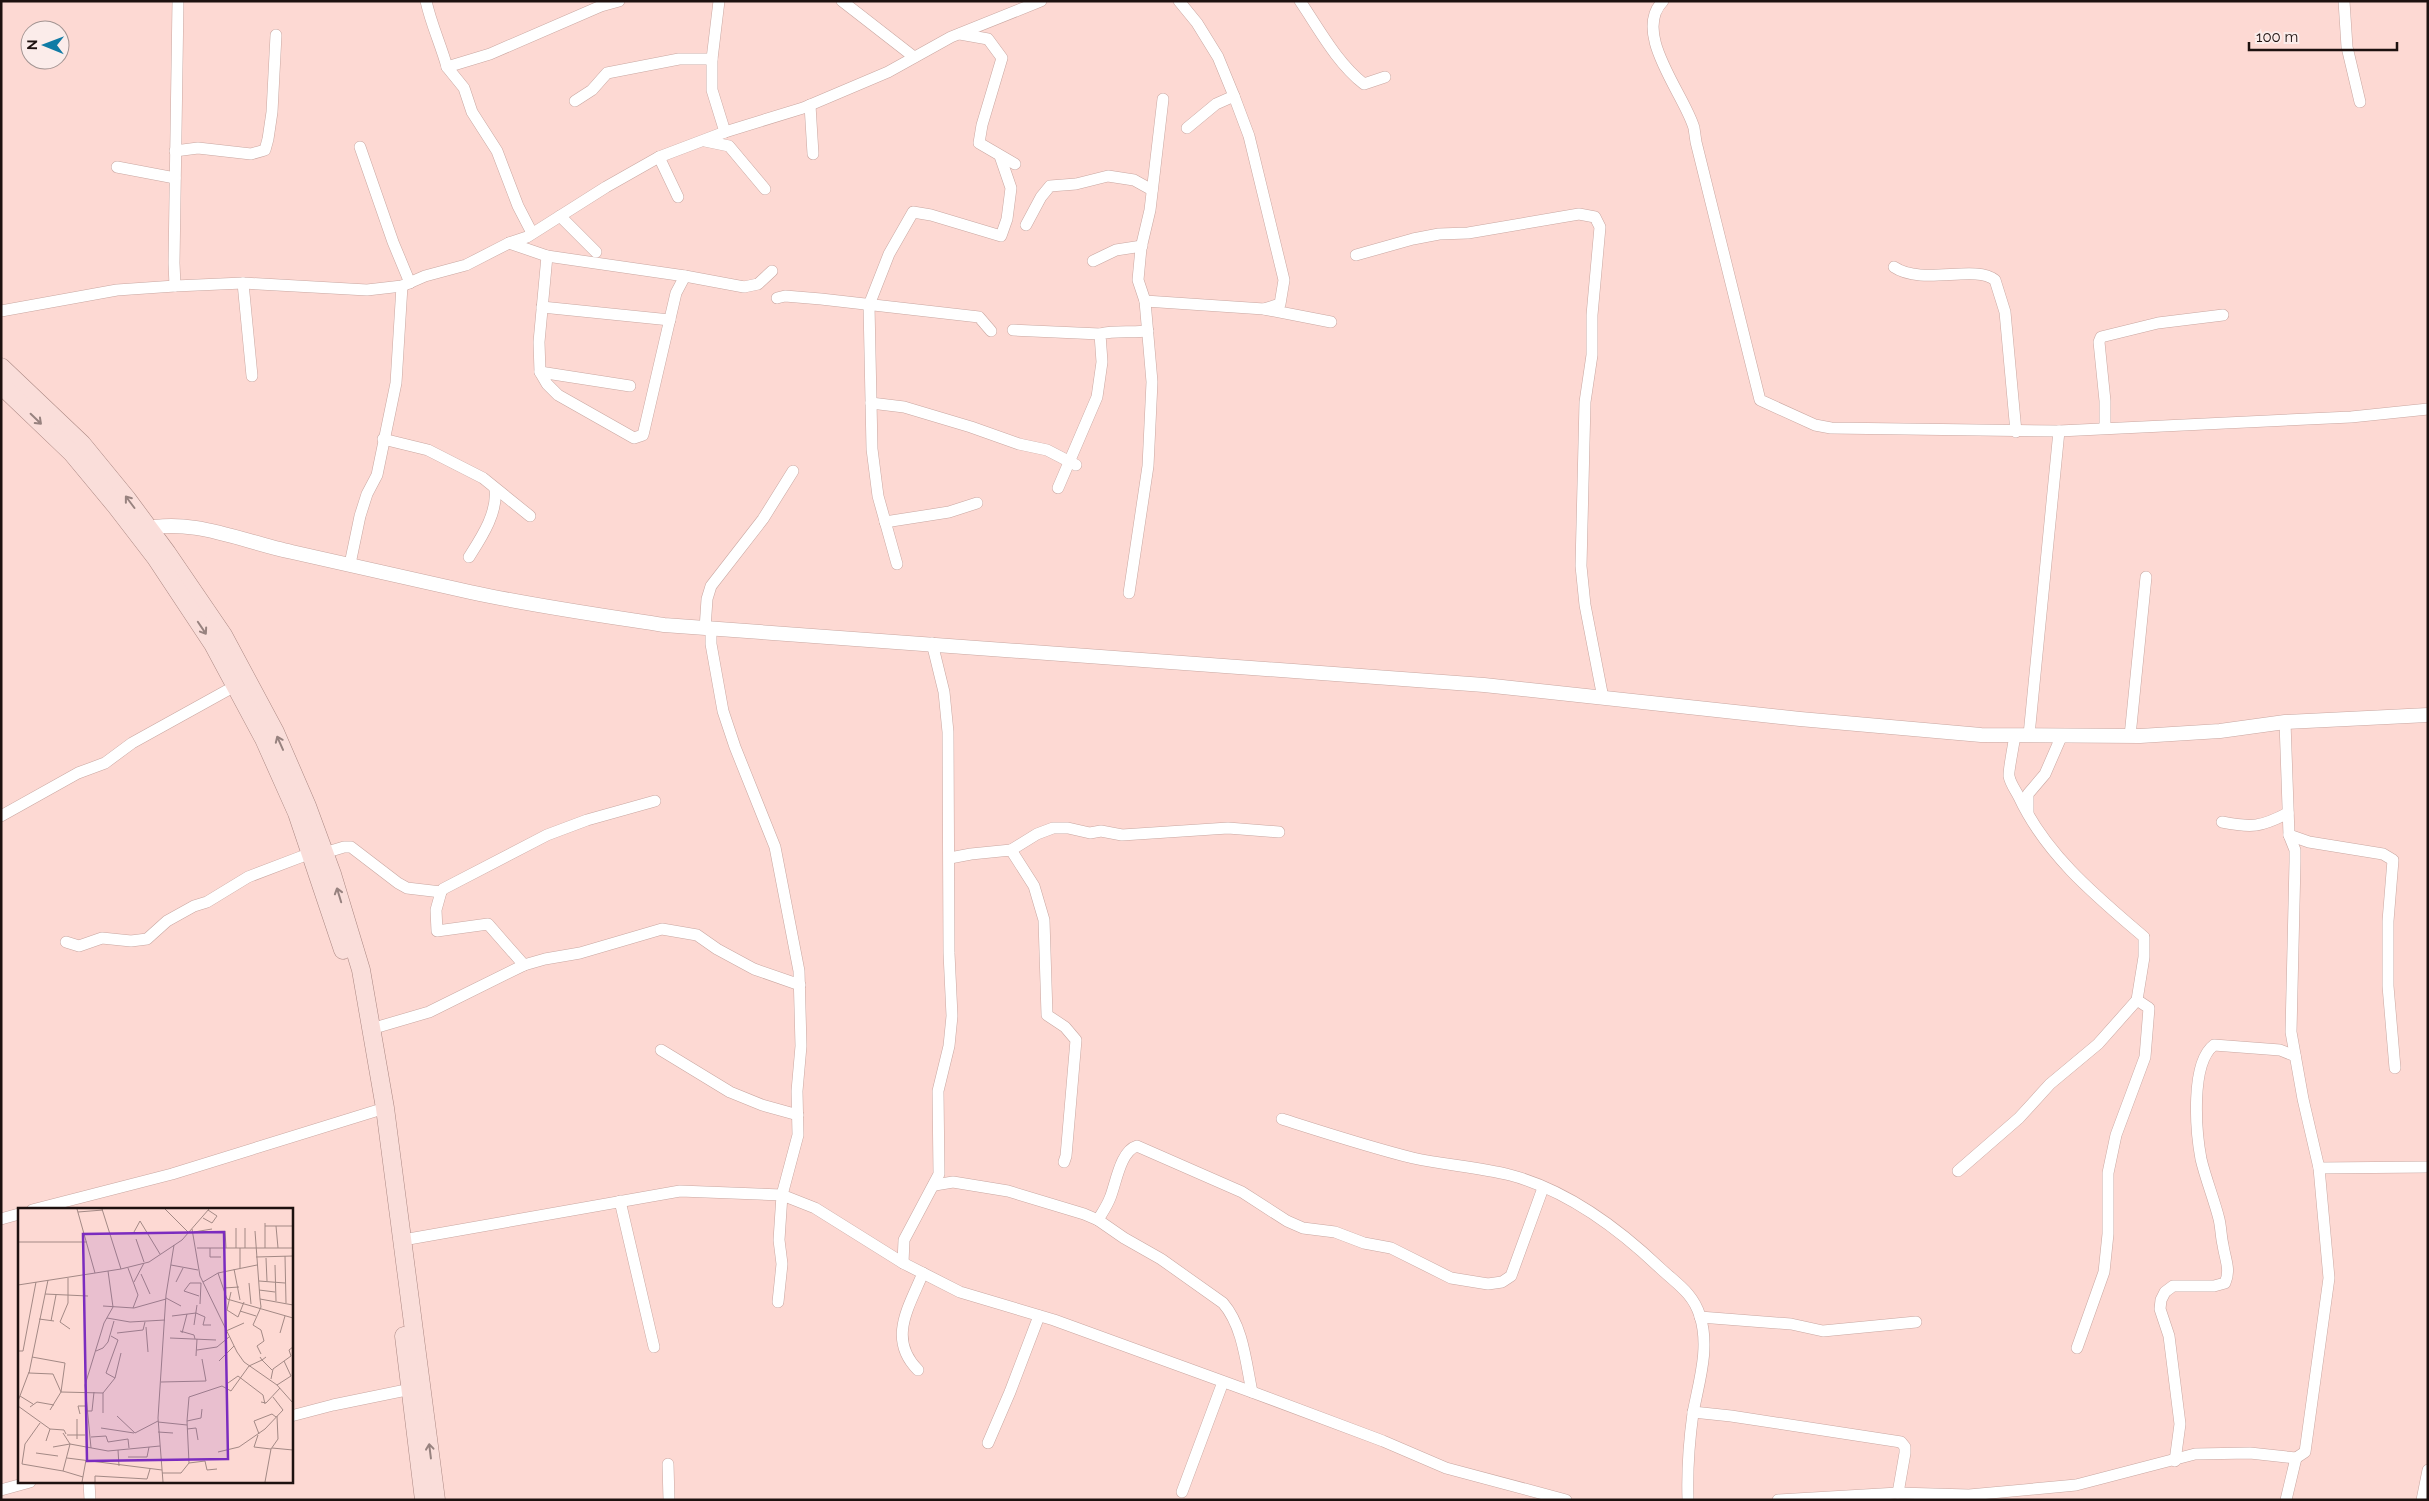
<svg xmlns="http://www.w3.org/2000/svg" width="2429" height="1501" font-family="Raleway,sans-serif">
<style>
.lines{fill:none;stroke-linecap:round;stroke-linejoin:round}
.minor-casing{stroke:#c9a7a1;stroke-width:12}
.tertiary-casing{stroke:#c9a7a1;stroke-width:15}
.primary-casing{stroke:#ab8883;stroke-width:19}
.minor{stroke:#fff;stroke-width:11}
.tertiary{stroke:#fff;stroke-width:14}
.primary{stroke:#fadeda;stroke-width:18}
.oneway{stroke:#97827f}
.inset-road{fill:none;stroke:#a38985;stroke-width:1}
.view{fill:#7b2cbf;fill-opacity:0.15;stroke:#7b2cbf;stroke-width:2.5}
.inset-edge{fill:none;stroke:#1d110f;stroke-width:2.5}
</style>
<rect width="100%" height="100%" fill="#fdd9d3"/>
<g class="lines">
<!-- minor casing -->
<g class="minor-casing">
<g id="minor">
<path d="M426 1C431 24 441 45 447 67"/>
<path d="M719 1 712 59V90L725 132"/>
<path d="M842 1 914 57"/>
<path d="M1179 1 1197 23 1218 57 1234 96 1249 136 1284 280 1280 304 1264 309"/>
<path d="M1300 1C1319 29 1337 63 1364 84L1385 77"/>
<path d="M1663 1C1631 33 1685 95 1694 128L1696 142 1760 400 1815 425 1831 428 2059 431 2351 417 2428 409"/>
<path d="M2344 1 2347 47 2360 102"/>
<path d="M960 34 988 39 1002 58 982 125 979 143 1015 164"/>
<path d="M575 101 592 90 607 73 679 59H712"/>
<path d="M810 105 813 154"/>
<path d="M1187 128 1216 104 1234 96"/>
<path d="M705 141 729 146 765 189"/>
<path d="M360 147 393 242 410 283"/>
<path d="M175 151 198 148 251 154 265 150 268 139 272 112 276 35"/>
<path d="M659 157 678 197"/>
<path d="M117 167 175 178"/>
<path d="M560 216 596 252"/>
<path d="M1026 225 1041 197 1050 186 1076 184 1108 176 1134 180 1152 190"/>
<path d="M532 233 518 206 497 151 472 112 464 88 447 67 490 54 601 6 619 1"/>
<path d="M509 243 547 256 685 276 744 287 758 284 772 271"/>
<path d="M1356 255 1413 239 1439 234 1468 233 1579 214 1595 217 1600 227 1592 315V355L1585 402 1581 566 1585 605 1603 698"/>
<path d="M547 256 539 342 540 372 547 384 558 395 634 438 643 435 676 293 685 276"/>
<path d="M1093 261 1116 250 1142 246"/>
<path d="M1894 267C1922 286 1975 264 1995 280L2005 312 2016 432"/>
<path d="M243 283 252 376"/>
<path d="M175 286 174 263 178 1"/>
<path d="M777 298 785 296 821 299 979 317 991 331"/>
<path d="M1145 301 1264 309 1331 322"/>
<path d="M542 307 670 320"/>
<path d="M1 311 117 290 175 286 243 283 367 290 402 286 425 276 466 265 509 243 527 237 606 187 659 157 725 132 803 108 888 72 951 37 1041 1"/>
<path d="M1013 330 1100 334"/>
<path d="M540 372 630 386"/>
<path d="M871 403 904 407 971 427 1019 444 1047 450 1076 465"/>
<path d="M2105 428V401L2099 342 2101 337 2158 323 2223 315"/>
<path d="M383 439 428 450 483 478 530 516"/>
<path d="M1058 488 1097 397 1102 362 1100 334C1116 330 1131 333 1148 331"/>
<path d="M885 522 949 512 977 503"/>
<path d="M469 557C481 538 498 513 495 489"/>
<path d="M350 564 360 516 367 494 377 475 396 383 402 286"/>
<path d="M897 564 878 496 872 449 869 305 889 254 913 212 931 215 1001 236 1007 219 1011 188 1000 156"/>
<path d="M1129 593 1148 466 1152 382 1145 301 1138 280 1141 248 1150 210 1163 99"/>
<path d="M705 629 707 599 711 586 763 519 793 471"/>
<path d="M711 629V644L723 711 735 747 775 847 799 971 801 1046 797 1091 798 1135 782 1195 779 1240 782 1264 778 1302"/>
<path d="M2029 735 2059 431"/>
<path d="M2130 736 2146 577"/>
<path d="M2028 812V794L2045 774 2062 735"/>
<path d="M1 816 78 773 105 763 132 743 235 686"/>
<path d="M2222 822C2252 828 2261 827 2288 813"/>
<path d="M2289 835 2309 842 2383 854 2393 860 2388 921V986L2395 1068"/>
<path d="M1011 850 1037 834 1053 828H1068L1090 833 1101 831 1122 835 1228 828 1279 832"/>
<path d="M324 853 344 847H351L398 883 407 888 441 892 436 910 437 931 488 924 524 965"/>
<path d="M950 858 971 854 1011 850 1034 886 1044 920 1047 1015 1065 1027 1076 1040 1066 1156 1064 1162"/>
<path d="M441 892 443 889 547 835 587 820 655 801"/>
<path d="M66 942 79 946 102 938 131 941 147 939 167 921 194 906 207 902 248 877 311 853"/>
<path d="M371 1029 429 1012 524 965 545 959 580 953 662 929 697 935 717 949 754 969 800 985"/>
<path d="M661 1050 730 1092 762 1105 798 1115"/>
<path d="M1282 1119C1326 1133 1369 1147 1413 1158 1445 1165 1478 1167 1510 1175 1567 1190 1618 1228 1660 1268 1677 1284 1693 1293 1700 1316 1710 1348 1699 1381 1693 1413 1689 1442 1687 1471 1688 1500"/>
<path d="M2319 1168 2428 1167"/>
<path d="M1958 1171 2019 1118 2050 1084 2098 1044 2137 1000 2144 957V937C2096 896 2046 855 2019 797 2016 791 2010 783 2009 776 2008 772 2014 743 2015 735"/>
<path d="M935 1185 953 1182 1008 1191 1084 1214 1098 1220 1124 1238 1161 1259 1223 1303C1243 1326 1246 1363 1252 1392"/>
<path d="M620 1201 654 1347"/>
<path d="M32 1210 172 1174 385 1108"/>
<path d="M1 1219 19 1214"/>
<path d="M1098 1220C1102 1213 1107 1206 1110 1198 1116 1184 1120 1151 1137 1146L1242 1192 1287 1221 1303 1228 1335 1232 1364 1243 1391 1248 1451 1278 1488 1284 1502 1282 1511 1276 1543 1188"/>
<path d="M403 1240 680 1191 782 1195 815 1208 903 1263 960 1292 1054 1320 1252 1392 1383 1441 1446 1468 1566 1500"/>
<path d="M903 1263 904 1240 939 1174 938 1091 949 1046 952 1016 949 953 948 732 944 692 932 643"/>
<path d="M1700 1317 1791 1324 1823 1331 1916 1322"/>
<path d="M2077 1348 2104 1272 2108 1234V1173L2116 1135 2145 1057 2149 1008 2137 1000"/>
<path d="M918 1370C887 1339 909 1307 923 1273"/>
<path d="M1693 1412 1731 1416 1901 1442 1905 1447V1453L1898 1493"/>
<path d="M291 1416 333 1405 416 1388"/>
<path d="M988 1443 1010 1392 1039 1316"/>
<path d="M2175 1461 2180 1424 2169 1336 2160 1309 2161 1300 2165 1292 2173 1286H2214L2225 1283C2231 1270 2225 1259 2223 1245 2221 1237 2221 1227 2219 1219 2214 1199 2206 1180 2201 1159 2196 1132 2190 1063 2214 1045L2280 1050 2295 1056"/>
<path d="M668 1464 669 1500"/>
<path d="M89 1482 90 1500"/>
<path d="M1 1490 30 1482"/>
<path d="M1182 1492 1223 1382"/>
<path d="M1778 1500 1898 1493 1969 1495 2076 1485 2195 1454 2250 1453 2296 1458 2305 1452 2329 1278 2319 1168 2303 1099 2291 1032 2295 862V850L2289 835 2285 722"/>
<path d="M2286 1500 2296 1458"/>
<path d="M2422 1500 2428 1470"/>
</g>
</g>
<!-- tertiary casing -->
<g class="tertiary-casing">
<path id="tertiary" d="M140 530C191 516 243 542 292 552 351 565 411 579 470 592 534 606 599 615 664 625L1484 685 1800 719 1981 735 2140 736 2220 731 2285 722 2428 715"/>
</g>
<!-- primary casing -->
<g class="primary-casing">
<g id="primary">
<path d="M1 367 82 444 127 499 167 553 223 635 275 732 307 806 332 874 361 970 385 1108 436 1500"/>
<path d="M1 385 72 453 116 506 156 558 213 644 264 739 297 813 343 950"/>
<path d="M404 1336 424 1500"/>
</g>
</g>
<!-- minor -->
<use href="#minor" class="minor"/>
<!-- tertiary -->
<use href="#tertiary" class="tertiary"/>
<!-- primary -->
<use href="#primary" class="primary"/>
</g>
<!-- one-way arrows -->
<defs><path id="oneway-shaft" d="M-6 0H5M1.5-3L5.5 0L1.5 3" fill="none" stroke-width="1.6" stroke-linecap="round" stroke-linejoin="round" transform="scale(1.25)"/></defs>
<g class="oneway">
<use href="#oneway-shaft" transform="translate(36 419) rotate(44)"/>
<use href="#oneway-shaft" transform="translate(130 502) rotate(-127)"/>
<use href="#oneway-shaft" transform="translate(202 628) rotate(56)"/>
<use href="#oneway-shaft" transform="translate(280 743) rotate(-114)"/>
<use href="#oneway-shaft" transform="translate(339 895) rotate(-107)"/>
<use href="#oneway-shaft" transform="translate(430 1451) rotate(-97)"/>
</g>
<!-- overview -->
<g transform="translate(18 1208)">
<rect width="275" height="275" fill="#fdd9d3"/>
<path class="inset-road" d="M59 1 77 65M84 1 103 61M147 1 170 24M60 4 85 2M185 10 194 15 199 8 190 2M247 18H275M258 18 260 40M218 20V40M174 21 182 68 219 144 226 154 259 177 275 195M207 23 208 40M237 23 242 91M116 24 122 13 142 46M176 24 194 21M118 31 126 54M0 34H69M179 40H275M192 40V49H203M227 40V20M247 40V15M267 48 268 95M238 49 275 48M248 50 249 73M153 57 180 62M257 57 258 93M110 60 120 87 115 100M222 60V40M216 61 222 92M200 65 239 57M123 66 132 86M50 70V95L42 114 52 121M30 72 11 165 35 166 43 184 85 185 97 170 103 145M241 73 267 75M116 74 126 55M158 74 165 60M185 74 200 65 209 91 275 110M231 75 233 96M0 77 103 61 131 54 164 32 191 1M206 80 221 79M241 82 257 84M213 84 209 102 220 109 226 94M27 86 70 88M181 88 166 83 172 75H183M148 90 163 98M182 96 183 75M85 98 116 100 148 91M222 103 238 108M154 108 178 105 187 109 185 117H193M89 110 112 114 147 112M21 111 36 113M33 113 38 87M176 117 179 97M128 119 130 144M162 123 176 127 177 131M208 123 226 115M99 125 125 122 127 114M164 125 169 106M262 125 267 108M93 128 100 132 88 165 97 170M152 130 198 132M179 142 199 139 211 129M0 143H5L18 74M78 143 85 140 90 134 96 113M243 146 239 138 246 133 243 122 235 117 243 99 242 91 275 97M178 148 179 131M14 149 47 155 43 184 32 202M248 149 244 152 254 162M201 153 216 138M253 171 255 161 273 148 271 142 275 139M143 174 188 173 184 151M210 175 220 168 245 187 247 196M259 177 273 168 266 153M2 188 15 196M0 193 11 164M243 194 248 195 262 180M0 198 32 221 28 233M12 199 19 194 36 197M69 203H74L76 184M85 205V185M62 206 60 198H69M99 208 117 225 140 213M59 211V231M169 213 183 210 184 201M140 214 169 217M22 215 7 236 4 256 45 263 52 236 90 243 142 238M83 220 116 225M32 221 46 222 48 226M169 221 178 220 180 232M140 224 155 225M241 226 236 213 254 206 258 209M49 227H67M240 227 236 239 253 241M73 229 88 228 90 234 110 231 111 240M35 239 52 236 45 225M73 240 67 177 86 115 95 99 90 63M254 240 275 242M100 242 101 258M200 244 221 239 247 221 265 202 255 189M18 245 40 248M110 249H129L131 239M49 250 144 262M171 255 187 253 189 262 199 261M45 263 65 269M144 265H163L171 255 169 213 171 189 204 178 213 183 231 158 244 152 242 149M64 274 68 252M77 274V268L129 271 132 261M145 274 140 210 148 87 156 37M247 274 253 241 260 231 259 208"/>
<path class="view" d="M206 24 210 251 69 253 65 26Z"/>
<rect width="275" height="275" class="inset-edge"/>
</g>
<!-- border -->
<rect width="2429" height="1501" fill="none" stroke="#1d110f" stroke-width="5"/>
<!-- north arrow -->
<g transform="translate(45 45) rotate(271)"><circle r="24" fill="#fbecea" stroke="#a29492"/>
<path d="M0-4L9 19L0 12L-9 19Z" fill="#107ba5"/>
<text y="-8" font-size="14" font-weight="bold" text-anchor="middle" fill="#1d110f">N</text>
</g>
<!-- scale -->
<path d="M2249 42v8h148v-8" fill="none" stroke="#1d110f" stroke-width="2.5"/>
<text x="2256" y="42" font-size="15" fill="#1d110f" stroke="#fbecea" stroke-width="4" paint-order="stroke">100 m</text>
</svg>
